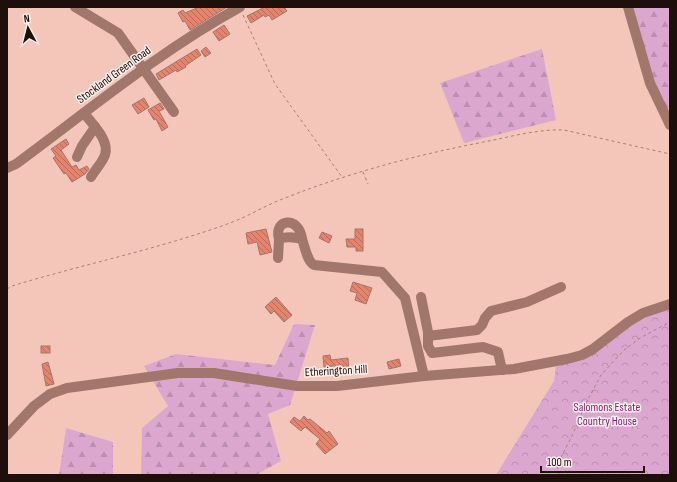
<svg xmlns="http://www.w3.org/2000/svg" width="677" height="482" font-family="'Sofia Sans Condensed',sans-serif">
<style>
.forest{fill:url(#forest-firs)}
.park{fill:url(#park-crowns)}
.building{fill:url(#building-back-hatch);stroke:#a1786d}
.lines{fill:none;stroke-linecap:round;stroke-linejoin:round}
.path{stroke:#a48278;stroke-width:1;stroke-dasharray:3 3;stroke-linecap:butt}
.minor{stroke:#a1766b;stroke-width:10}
.labels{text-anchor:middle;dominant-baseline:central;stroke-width:3;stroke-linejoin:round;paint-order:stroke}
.street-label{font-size:12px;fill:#1e0f0b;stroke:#fdefeb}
.park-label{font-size:12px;fill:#842574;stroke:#fdefeb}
</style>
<defs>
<pattern id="forest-firs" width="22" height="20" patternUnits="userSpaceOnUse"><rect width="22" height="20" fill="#dca7cf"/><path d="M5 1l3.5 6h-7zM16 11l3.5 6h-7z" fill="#bc8fb0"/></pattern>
<pattern id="park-crowns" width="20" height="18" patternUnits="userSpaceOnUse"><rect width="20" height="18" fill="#dca7cf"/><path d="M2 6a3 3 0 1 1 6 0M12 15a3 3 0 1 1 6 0" fill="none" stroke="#bc8fb0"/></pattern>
<pattern id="building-back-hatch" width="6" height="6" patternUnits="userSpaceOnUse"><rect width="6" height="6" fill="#e6836a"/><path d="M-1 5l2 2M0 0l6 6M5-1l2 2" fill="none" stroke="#ba6a55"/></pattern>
</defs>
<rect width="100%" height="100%" fill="#f3c6b9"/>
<!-- forest -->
<g class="forest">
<path d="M630 7H670V108L667 113 635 35Z"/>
<path d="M542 49 556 120 464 143 440 83Z"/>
<path d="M294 324 315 325 290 405 268 414 281 461 256 475H141L142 428 168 406 144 366 176 354 275 365Z"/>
<path d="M66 428 113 442V475H59Z"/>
</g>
<!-- park -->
<path class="park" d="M670 308V475H496L554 381 556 365 637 320Z"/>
<!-- building -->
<g class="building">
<path d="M199 7H227L190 30 185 21 183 22 178 13 183 10 185 13Z"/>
<path d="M265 7H284L287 11 272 20 269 15 265 17 264 15 251 23 247 16Z"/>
<path d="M224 25 230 34 219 41 213 32Z"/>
<path d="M206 47 211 53 205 57 201 51Z"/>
<path d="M197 49 201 55 185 66 186 67 177 72 176 70 159 80 156 74Z"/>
<path d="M144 98 149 107 138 114 132 105Z"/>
<path d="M160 103 164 109 159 111 168 127 162 131 156 119 154 120 148 110Z"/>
<path d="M66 139 69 144 61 150 72 167 76 165 79 170 87 166 89 169 85 174 72 182 66 173 64 174 53 158 56 156 51 149Z"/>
<path d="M266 229 272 252 260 255 257 242 248 244 246 233Z"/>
<path d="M355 229H363V251H356V247H347L346 239H355Z"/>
<path d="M322 232 332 236 329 243 319 238Z"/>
<path d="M353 282 372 288 366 304 355 300 357 293 350 291Z"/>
<path d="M276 297 292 315 284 322 274 311 271 314 265 307Z"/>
<rect x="41" y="346" width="9" height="7"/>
<path d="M330 355 331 360 348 358 349 372H344L343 365 324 367 323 356Z"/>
<path d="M399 359 401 366 389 369 387 362Z"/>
<path d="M48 362 54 384 46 386 42 364Z"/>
<path d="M304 416 308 420 310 419 327 433 329 431 338 444 325 454 316 444 320 439 305 427 301 431 290 422 294 417 300 421Z"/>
</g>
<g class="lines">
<!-- path -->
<g class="path">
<path d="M243 15 275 84 342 177"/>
<path d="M363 172 368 184"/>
<path d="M7 289 12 286C84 264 159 249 230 223 249 216 266 205 285 198 351 172 420 154 489 141 513 136 539 129 564 130L670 154"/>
<path d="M559 475 557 465 572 436 587 401 601 375 623 351 640 338 670 322"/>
</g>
<!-- minor -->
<g class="minor">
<path d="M75 7 118 33 174 112"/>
<path d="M628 7 650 83 670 125"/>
<path d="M84 113C92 124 110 140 105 155 102 163 95 170 91 177"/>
<path d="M77 157 82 146 95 127"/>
<path d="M7 168 16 164C89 110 160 51 240 7"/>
<path d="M279 239C273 219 299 215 302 239"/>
<path d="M278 258 279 239C287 236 294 237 302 239 305 247 307 261 314 265L382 272 405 298 424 376"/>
<path d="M421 297 428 332V346L432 353 483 347 498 352 502 370"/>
<path d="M428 336 477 330 482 325 485 318 491 311 527 302 561 287"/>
<path d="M7 435 34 406 50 394 67 388 178 373H214L297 386H337L424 376 514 369 567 359 582 355 593 349 628 322 643 313 670 304"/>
</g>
</g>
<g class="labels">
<!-- street labels -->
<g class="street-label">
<text transform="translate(114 75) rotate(-36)">Stockland Green Road</text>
<text transform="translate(336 371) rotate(-3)">Etherington Hill</text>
</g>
<!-- park labels -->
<g class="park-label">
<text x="607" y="407">Salomons Estate<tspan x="607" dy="14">Country House</tspan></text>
</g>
</g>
<!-- border -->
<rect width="677" height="482" fill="none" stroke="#1e0f0b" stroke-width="16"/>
<!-- north arrow -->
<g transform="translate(28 28) rotate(353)" stroke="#fdefeb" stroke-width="3" paint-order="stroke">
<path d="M0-3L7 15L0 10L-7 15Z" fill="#1e0f0b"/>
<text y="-6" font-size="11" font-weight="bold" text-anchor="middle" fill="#1e0f0b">N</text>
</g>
<!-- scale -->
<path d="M541 466v6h103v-6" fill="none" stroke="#1e0f0b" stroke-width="2"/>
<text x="547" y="466" font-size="12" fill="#1e0f0b" stroke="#fdefeb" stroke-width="3" paint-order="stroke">100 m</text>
</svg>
